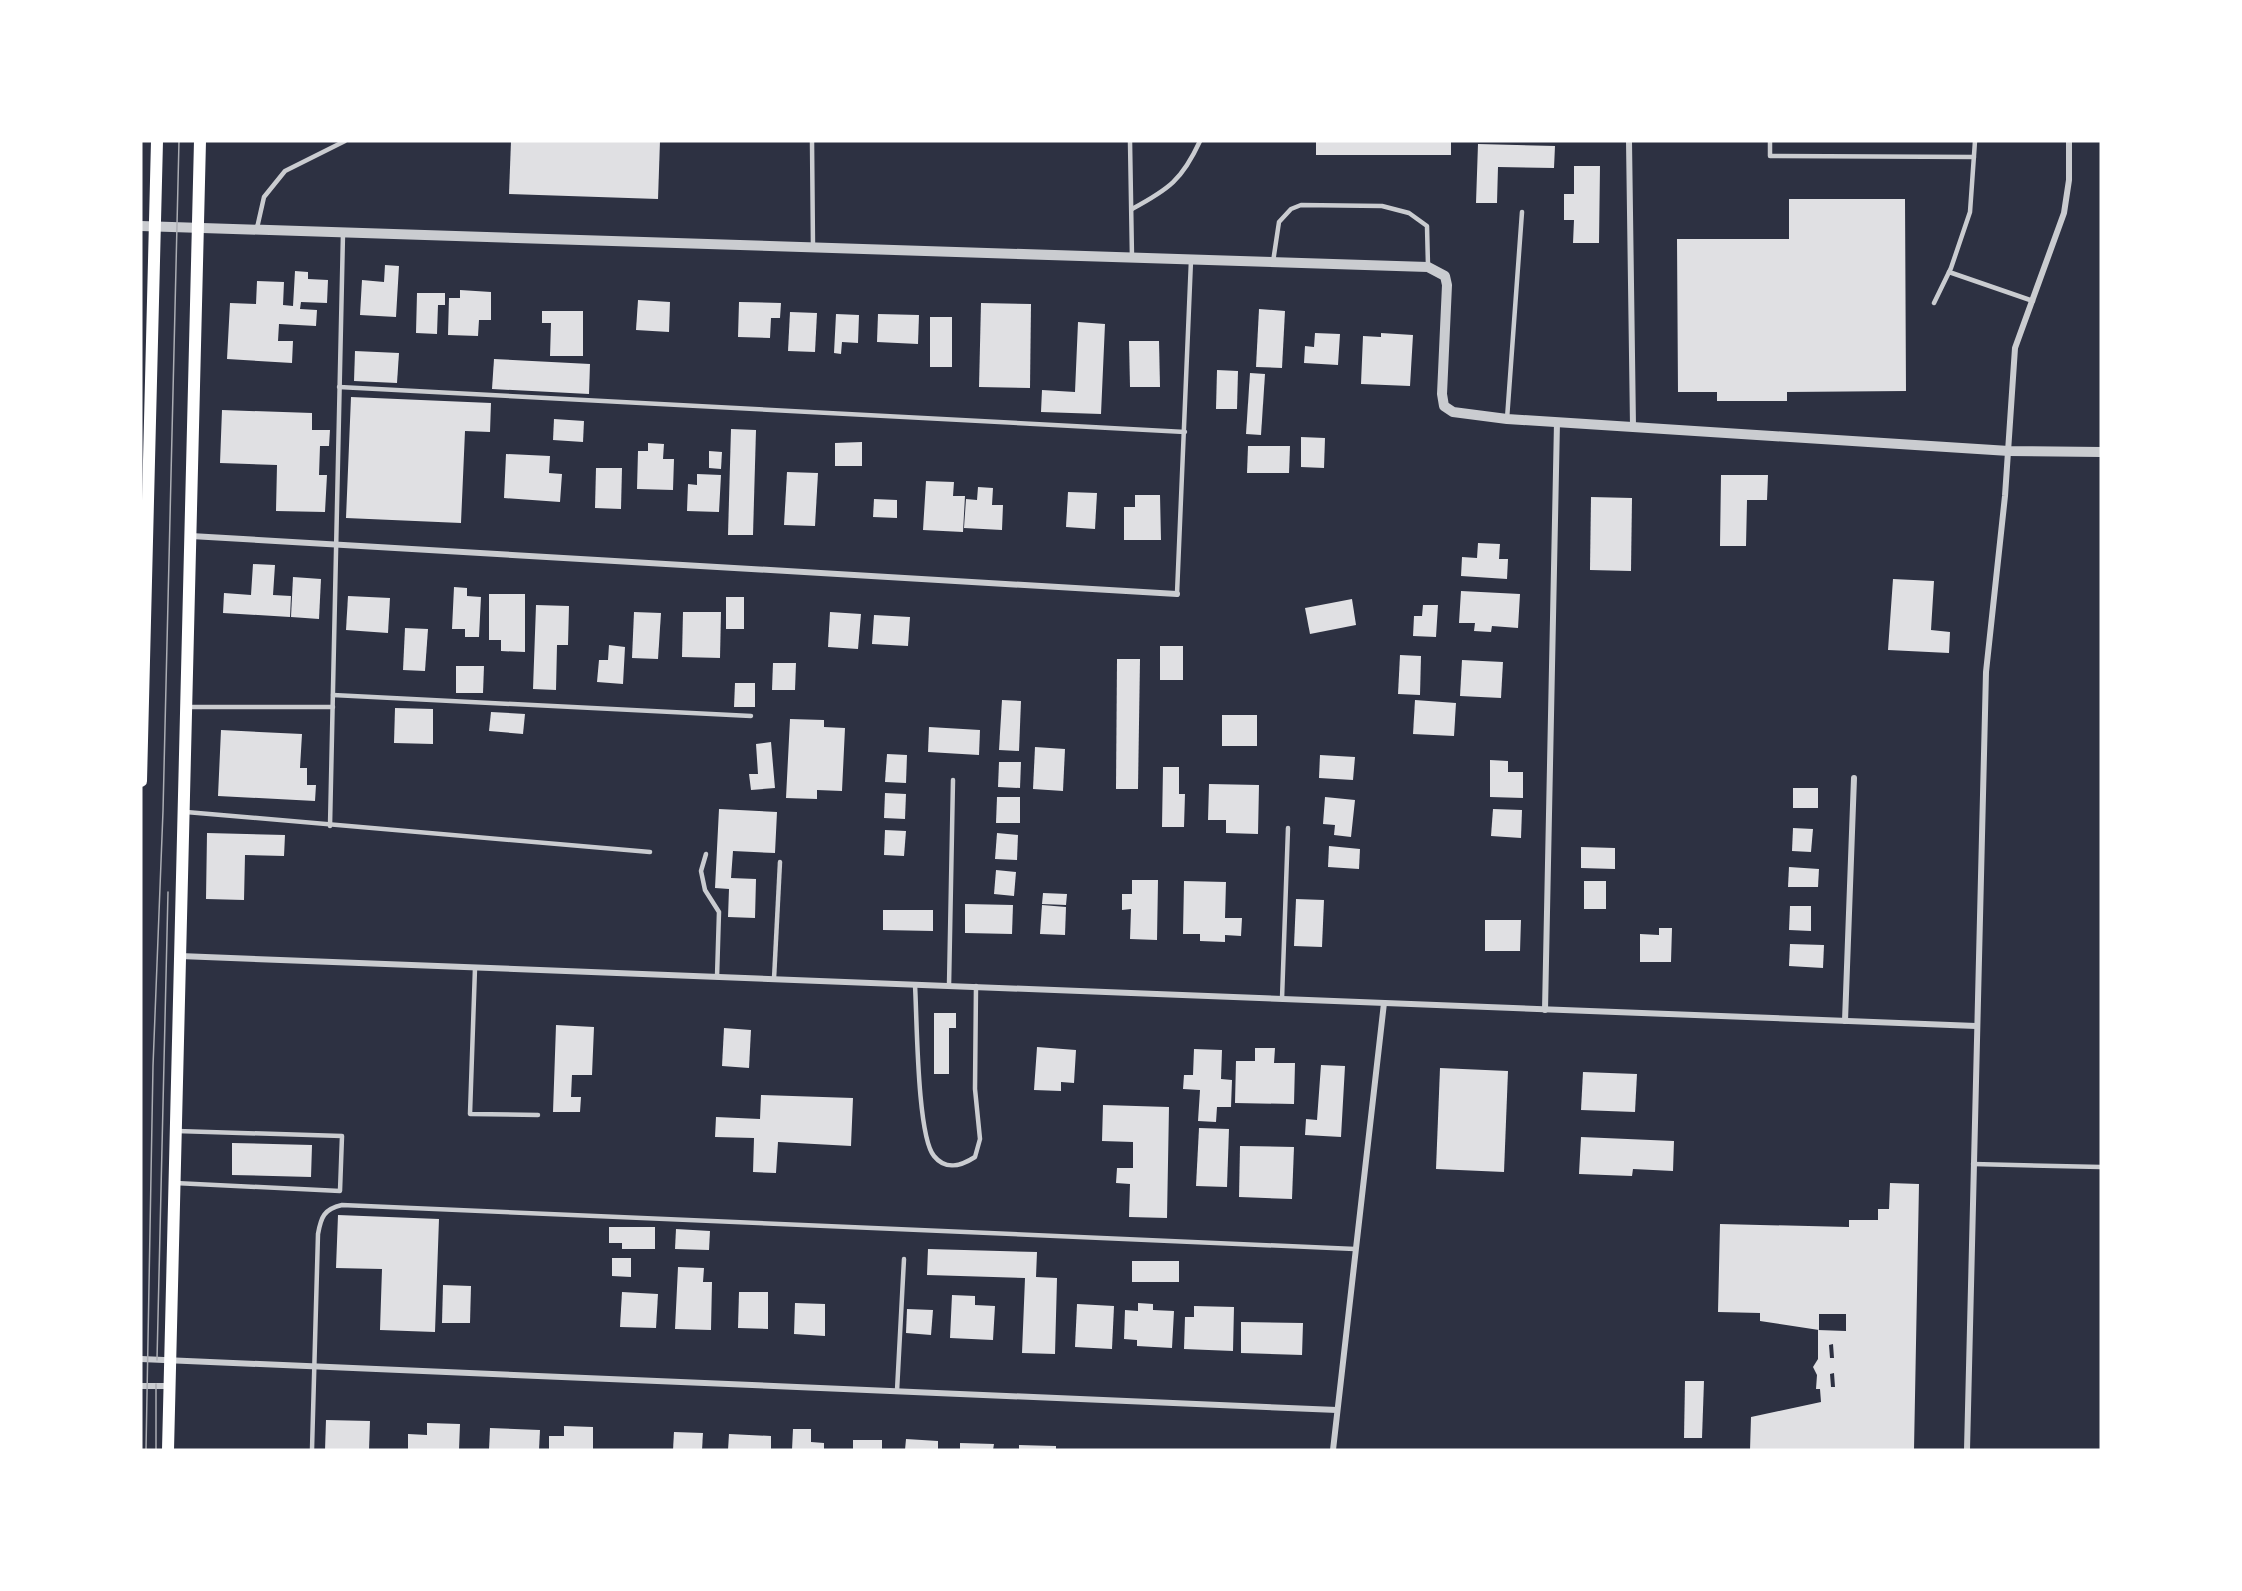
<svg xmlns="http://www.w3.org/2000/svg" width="2242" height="1591" font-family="'IBM Plex Serif',serif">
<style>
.building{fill:#e0e0e3;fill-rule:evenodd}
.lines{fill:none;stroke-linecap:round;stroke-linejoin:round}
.service{stroke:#caccd0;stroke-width:4.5}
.minor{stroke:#caccd0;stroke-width:6}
.tertiary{stroke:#caccd0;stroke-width:10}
.secondary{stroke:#fff;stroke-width:12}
.tram{stroke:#abadb3;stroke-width:1.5}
</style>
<rect width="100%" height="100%" fill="#2d3142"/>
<!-- building -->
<g class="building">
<path d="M511 141H660L658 199 509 194Z"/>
<rect x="1316" y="141" width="135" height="14"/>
<path d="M1478 144 1555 146 1554 168 1498 167 1497 203H1476Z"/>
<path d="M1574 166H1600L1599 243H1573L1574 220H1564V194H1574Z"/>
<path d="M1789 199H1905L1906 391 1787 392V401H1717V392H1678L1677 239H1789Z"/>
<path d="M385 265 399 266 396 317 360 315 362 280 384 282Z"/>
<path d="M295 271 308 272V279L328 280 327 303 301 302 300 309 317 310 316 326 279 324 278 341H293L292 363 227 359 230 303 256 304 257 281 284 282 283 305 293 306Z"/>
<path d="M460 290 491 292V320H479L478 336 448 335 449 298H460Z"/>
<path d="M417 293H445V305H438L437 334 416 333Z"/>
<path d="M638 300 670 302 669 332 636 330Z"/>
<path d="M739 302 781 303 780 318H771L770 338 738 337Z"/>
<path d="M981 303 1031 304 1030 388 979 387Z"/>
<path d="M1259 309 1285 311 1282 368 1256 367Z"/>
<path d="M542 311H583V356H550L551 323H542Z"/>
<path d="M790 312 817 313 815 352 788 351Z"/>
<path d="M836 314 859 315 858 343 842 342 841 354 834 353Z"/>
<path d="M878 314 919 315 918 344 877 342Z"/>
<rect x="930" y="317" width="22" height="50"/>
<path d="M1078 322 1105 324 1101 414 1041 412 1042 390 1075 392Z"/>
<path d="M1315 333 1340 334 1338 365 1304 363 1305 346 1314 347Z"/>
<path d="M1381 333 1413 335 1410 386 1361 384 1363 336 1381 337Z"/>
<path d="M1129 341H1159L1160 387H1130Z"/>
<path d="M355 351 399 353 397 383 354 381Z"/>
<path d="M494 359 590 364 589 394 492 389Z"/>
<path d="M1217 370 1238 371 1237 409H1216Z"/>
<path d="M1250 373 1265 374 1261 435 1246 434Z"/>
<path d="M351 397 491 403 490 432 465 431 461 523 346 518Z"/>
<path d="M222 410 312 413V430H330L329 446H320L319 475H327L325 512 276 511 277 465 220 463Z"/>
<path d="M554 419 584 421 583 442 553 440Z"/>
<path d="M731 429 756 430 753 535H728Z"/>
<path d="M1301 437 1325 438 1324 468 1301 467Z"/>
<path d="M862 442V466H835V443Z"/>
<path d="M648 443 664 444 663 459H674L673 490 637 489 638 451H648Z"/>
<path d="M1248 446H1290L1289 473H1247Z"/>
<path d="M709 451 722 452 721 469 709 468Z"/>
<path d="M506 454 550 456 549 473 562 474 560 502 504 498Z"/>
<path d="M596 468H622L621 509 595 508Z"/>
<path d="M787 472 818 473 815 526 784 525Z"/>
<path d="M697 474 721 475 719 512 687 511 688 484 697 485Z"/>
<path d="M1721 475H1768L1767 500H1747L1746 546H1720Z"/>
<path d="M926 481 954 482 953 496H965L963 532 923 530Z"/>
<path d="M978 487 993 488 992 505H1003L1002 530 964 528 966 499 977 500Z"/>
<path d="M1068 492 1097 493 1095 529 1066 527Z"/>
<path d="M1135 495H1160L1161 540H1124V507H1135Z"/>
<path d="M1591 497 1632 498 1631 571 1590 570Z"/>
<path d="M874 499 897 500V518L873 517Z"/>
<path d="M1478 543 1500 544 1499 559H1508L1507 579 1461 576 1462 557 1477 558Z"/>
<path d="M253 564 275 565 273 595 291 596 290 617 223 613 224 593 251 595Z"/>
<path d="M293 577 321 579 319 619 291 617Z"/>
<path d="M1893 579 1934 581 1931 630 1950 632 1949 653 1888 650Z"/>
<path d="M454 587 467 588V596L481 597 479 637H465V629H452Z"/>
<path d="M1461 591 1520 594 1518 628 1492 626 1491 632 1474 631 1475 623H1459Z"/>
<path d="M489 594H525V652L501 651V640H489Z"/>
<path d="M348 596 390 598 388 633 346 630Z"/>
<rect x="726" y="597" width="18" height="32"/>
<path d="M1352 599 1356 625 1310 634 1305 608Z"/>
<path d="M536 605 569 606 568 645H557L556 690 533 689Z"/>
<path d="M1423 605H1438L1436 637 1413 636 1414 616H1422Z"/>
<path d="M634 612 661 613 658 659 632 658Z"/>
<path d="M683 612H721L720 658 682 657Z"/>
<path d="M830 612 861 614 858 649 828 647Z"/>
<path d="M874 615 910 617 908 646 872 644Z"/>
<path d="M405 628 428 629 425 671 403 670Z"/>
<path d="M609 645 625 647 623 684 597 682 599 660H608Z"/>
<rect x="1160" y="646" width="23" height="34"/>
<path d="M1400 655 1421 656 1420 695 1398 694Z"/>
<path d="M1117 659H1140L1138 789H1116Z"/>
<path d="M1462 660 1503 662 1501 698 1460 696Z"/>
<path d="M773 663H796L795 690H772Z"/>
<path d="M456 666H484L483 693H456Z"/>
<path d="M735 683H755V707H734Z"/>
<path d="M1002 700 1021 701 1019 751 999 750Z"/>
<path d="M1415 700 1456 703 1454 736 1413 734Z"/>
<path d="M395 708 433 709V744L394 743Z"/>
<path d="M491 712 525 714 523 734 489 731Z"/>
<rect x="1222" y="715" width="35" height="31"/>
<path d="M790 719 824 720V727L845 728 842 791 817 790V799L786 798Z"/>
<path d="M929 727 980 730 979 755 928 752Z"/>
<path d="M221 730 302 734 300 768H307V785H316L315 801 218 796Z"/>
<path d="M771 742 775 788 751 790 749 774H758L756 744Z"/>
<path d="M1035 747 1065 749 1063 791 1033 789Z"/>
<path d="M887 754 907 755 906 783 885 782Z"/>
<path d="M1320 755 1355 757 1353 780 1319 778Z"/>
<path d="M1490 760 1508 761V772H1523V798L1490 797Z"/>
<path d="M999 762H1021L1020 788 998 787Z"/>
<path d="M1163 767H1179V794H1185L1184 827H1162Z"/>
<path d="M1209 784 1259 785 1258 834 1226 833V820H1208Z"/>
<rect x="1793" y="788" width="25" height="20"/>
<path d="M885 793 906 794 905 819 884 818Z"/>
<path d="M997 797H1020V823H996Z"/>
<path d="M1325 797 1355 800 1351 837 1334 835 1335 825 1323 824Z"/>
<path d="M719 809 777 812 775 853 733 851 731 878 756 879 755 918 728 917 729 889 715 888Z"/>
<path d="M1493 809 1522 810 1521 838 1491 836Z"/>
<path d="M1793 828 1813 829 1811 852 1792 851Z"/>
<path d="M885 830 906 831 904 856 884 855Z"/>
<path d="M207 833 285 835 284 856 245 855 244 900 206 899Z"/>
<path d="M997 833 1018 835 1017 860 995 859Z"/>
<path d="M1329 846 1360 849 1359 869 1328 867Z"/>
<path d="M1581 847 1615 848V869L1581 868Z"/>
<path d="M1789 867 1819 869 1818 887H1788Z"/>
<path d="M996 870 1016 872 1014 896 994 894Z"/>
<path d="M1132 880H1158L1157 940 1130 939 1131 909 1122 910V894H1132Z"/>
<path d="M1184 881 1226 882 1225 918H1242L1241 936 1225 935V942L1200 941V934H1183Z"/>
<rect x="1584" y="881" width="22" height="28"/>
<path d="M1043 893 1067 894 1066 905 1042 904Z"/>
<path d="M1296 899 1324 900 1322 947 1294 946Z"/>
<path d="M965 904 1013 905 1012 934 965 933Z"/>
<path d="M1042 905 1066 907 1065 935 1040 934Z"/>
<path d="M1790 906H1811V931L1789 930Z"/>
<path d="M883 910H933V931L883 930Z"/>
<path d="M1485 920H1521L1520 951H1485Z"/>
<path d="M1659 928H1672L1671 962H1640V934L1659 935Z"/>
<path d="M1790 944 1824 945 1823 968 1789 966Z"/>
<path d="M934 1013H956V1028H949V1074H934Z"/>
<path d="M556 1025 594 1027 592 1075H572L571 1097H581L580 1112H553Z"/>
<path d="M724 1028 751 1030 749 1068 722 1066Z"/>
<path d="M1037 1047 1076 1050 1074 1083 1061 1082V1091L1034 1090Z"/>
<path d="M1255 1048H1275L1274 1063H1295L1294 1104 1235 1103 1236 1061H1255Z"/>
<path d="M1194 1049 1222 1050 1221 1079 1232 1080 1231 1107H1217L1216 1122 1198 1121 1200 1090 1183 1089 1184 1075H1193Z"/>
<path d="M1321 1065 1345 1066 1341 1137 1305 1135 1306 1119 1317 1120Z"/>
<path d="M1440 1068 1508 1071 1504 1172 1436 1169Z"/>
<path d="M1583 1072 1637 1074 1635 1112 1581 1110Z"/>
<path d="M761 1095 853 1098 851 1146 778 1142 776 1173 753 1172 754 1138 715 1137 716 1117 760 1119Z"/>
<path d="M1103 1105 1169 1107 1167 1218 1129 1217 1130 1184 1116 1183 1117 1168H1133V1142L1102 1141Z"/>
<path d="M1199 1128 1229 1129 1227 1187 1196 1186Z"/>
<path d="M1581 1137 1674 1141 1673 1171 1633 1169 1632 1176 1579 1174Z"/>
<path d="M232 1143 312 1145 311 1177 232 1175Z"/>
<path d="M1240 1146 1294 1147 1292 1199 1239 1197Z"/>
<path d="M1890 1183 1919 1184 1914 1450H1750L1751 1417 1821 1402 1820 1389H1816L1817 1375 1813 1367 1818 1359V1330L1846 1331V1314H1819V1330L1760 1321V1313L1718 1312 1720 1224 1849 1227V1220H1878V1209H1889ZM1833 1344 1834 1358H1830L1829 1345ZM1834 1373 1835 1387H1831L1830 1374Z"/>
<path d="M338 1215 439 1219 435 1332 380 1330 382 1269 336 1268Z"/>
<path d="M609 1227H655V1249H622V1243H609Z"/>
<path d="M676 1229 710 1231 709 1250 675 1249Z"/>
<path d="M928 1249 1037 1252 1036 1277 1057 1278 1055 1354 1022 1353 1025 1278 927 1275Z"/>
<path d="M612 1258H631V1277L612 1276Z"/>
<rect x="1132" y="1261" width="47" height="21"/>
<path d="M678 1267 704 1268 703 1282H712L711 1330 675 1329Z"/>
<path d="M443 1285 471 1286 470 1323H442Z"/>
<path d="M622 1292 658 1294 656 1328 620 1327Z"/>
<path d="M739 1292H768V1329L738 1328Z"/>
<path d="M952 1295 975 1296V1305L995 1306 993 1340 950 1338Z"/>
<path d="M795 1303 825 1304V1336L794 1334Z"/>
<path d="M1138 1303 1153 1304V1310L1174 1311 1172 1348 1137 1346V1340L1124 1339 1125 1310 1138 1311Z"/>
<path d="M1077 1304 1114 1306 1112 1349 1075 1347Z"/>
<path d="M1194 1306 1234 1307 1233 1351 1184 1349 1185 1317H1194Z"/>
<path d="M907 1309 933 1310 931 1335 906 1333Z"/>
<path d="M1241 1322 1303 1323 1302 1355 1241 1353Z"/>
<path d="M1685 1381H1704L1702 1438H1684Z"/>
<path d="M326 1420 370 1421 369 1450H325Z"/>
<path d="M427 1423 460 1424 459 1450H408V1434L427 1435Z"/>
<path d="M564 1426 593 1427V1450H549V1436H564Z"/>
<path d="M490 1428 540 1430 539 1450H489Z"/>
<path d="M793 1429H811V1442L824 1443V1450H792Z"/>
<path d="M674 1432 703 1433 702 1450H673Z"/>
<path d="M729 1434 771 1436V1450H728Z"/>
<path d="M906 1439 938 1441V1450H905Z"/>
<rect x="853" y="1440" width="29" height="10"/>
<path d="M960 1443 994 1444 993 1450H960Z"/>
<path d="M1019 1445 1056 1446V1450H1019Z"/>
</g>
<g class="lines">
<!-- service -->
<g class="service">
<path d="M812 141 813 248"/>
<path d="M1130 141 1132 258"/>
<path d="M1770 141V156L1974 157"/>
<path d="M1132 209C1169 189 1182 180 1200 141"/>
<path d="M257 228 264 197 285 171 345 141"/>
<path d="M1273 262 1279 222 1291 209 1301 205 1382 206 1409 213 1427 226 1428 266"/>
<path d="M1949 272 2033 301"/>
<path d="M1934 303 1951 268 1970 212 1975 141"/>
<path d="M339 387 1185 432"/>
<path d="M1507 419 1522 212"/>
<path d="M1177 594 1191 260"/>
<path d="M333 695 751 716"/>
<path d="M187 707H333"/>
<path d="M186 812 650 852"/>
<path d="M330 826 343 233"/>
<path d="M706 854 701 871 705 890 719 912 717 977"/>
<path d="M475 968 470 1114 538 1115"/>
<path d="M774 979 780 862"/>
<path d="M915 985C917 1017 917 1136 934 1156 946 1171 961 1166 975 1157L980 1139 975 1089 976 986"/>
<path d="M949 986 953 780"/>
<path d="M1282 999 1288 828"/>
<path d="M1973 1164 2101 1167"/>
<path d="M175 1183 340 1191 342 1136 177 1131"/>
<path d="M897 1391 904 1259"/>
<path d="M312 1450 318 1234C321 1217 324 1209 342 1205L1355 1249"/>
</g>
<!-- minor -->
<g class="minor">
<path d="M1629 141 1633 426"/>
<path d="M191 536 1177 594"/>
<path d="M180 956 1976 1026"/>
<path d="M1545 1010 1557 422"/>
<path d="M1845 1021 1854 778"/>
<path d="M141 1359 1337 1410"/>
<path d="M141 1386H169"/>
<path d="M1333 1450 1384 1003"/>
<path d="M1967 1450 1986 672 2005 496 2015 348 2064 213 2069 180V141"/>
</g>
<!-- tertiary -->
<path class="tertiary" d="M141 226 1428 267 1445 276 1447 285 1442 394 1444 406 1453 412 1507 419 2009 451 2101 452"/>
<!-- secondary -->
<g class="secondary">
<path d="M141 781 157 141"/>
<path d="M168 1450 200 141"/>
</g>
<!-- tram -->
<g class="tram">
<path d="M157 1360 168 892"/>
<path d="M146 1450 153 1066 163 811 179 141"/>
<path d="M156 1450V1384"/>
</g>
</g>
<!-- border -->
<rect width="2242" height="1591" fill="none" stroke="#ffffff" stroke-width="285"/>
</svg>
